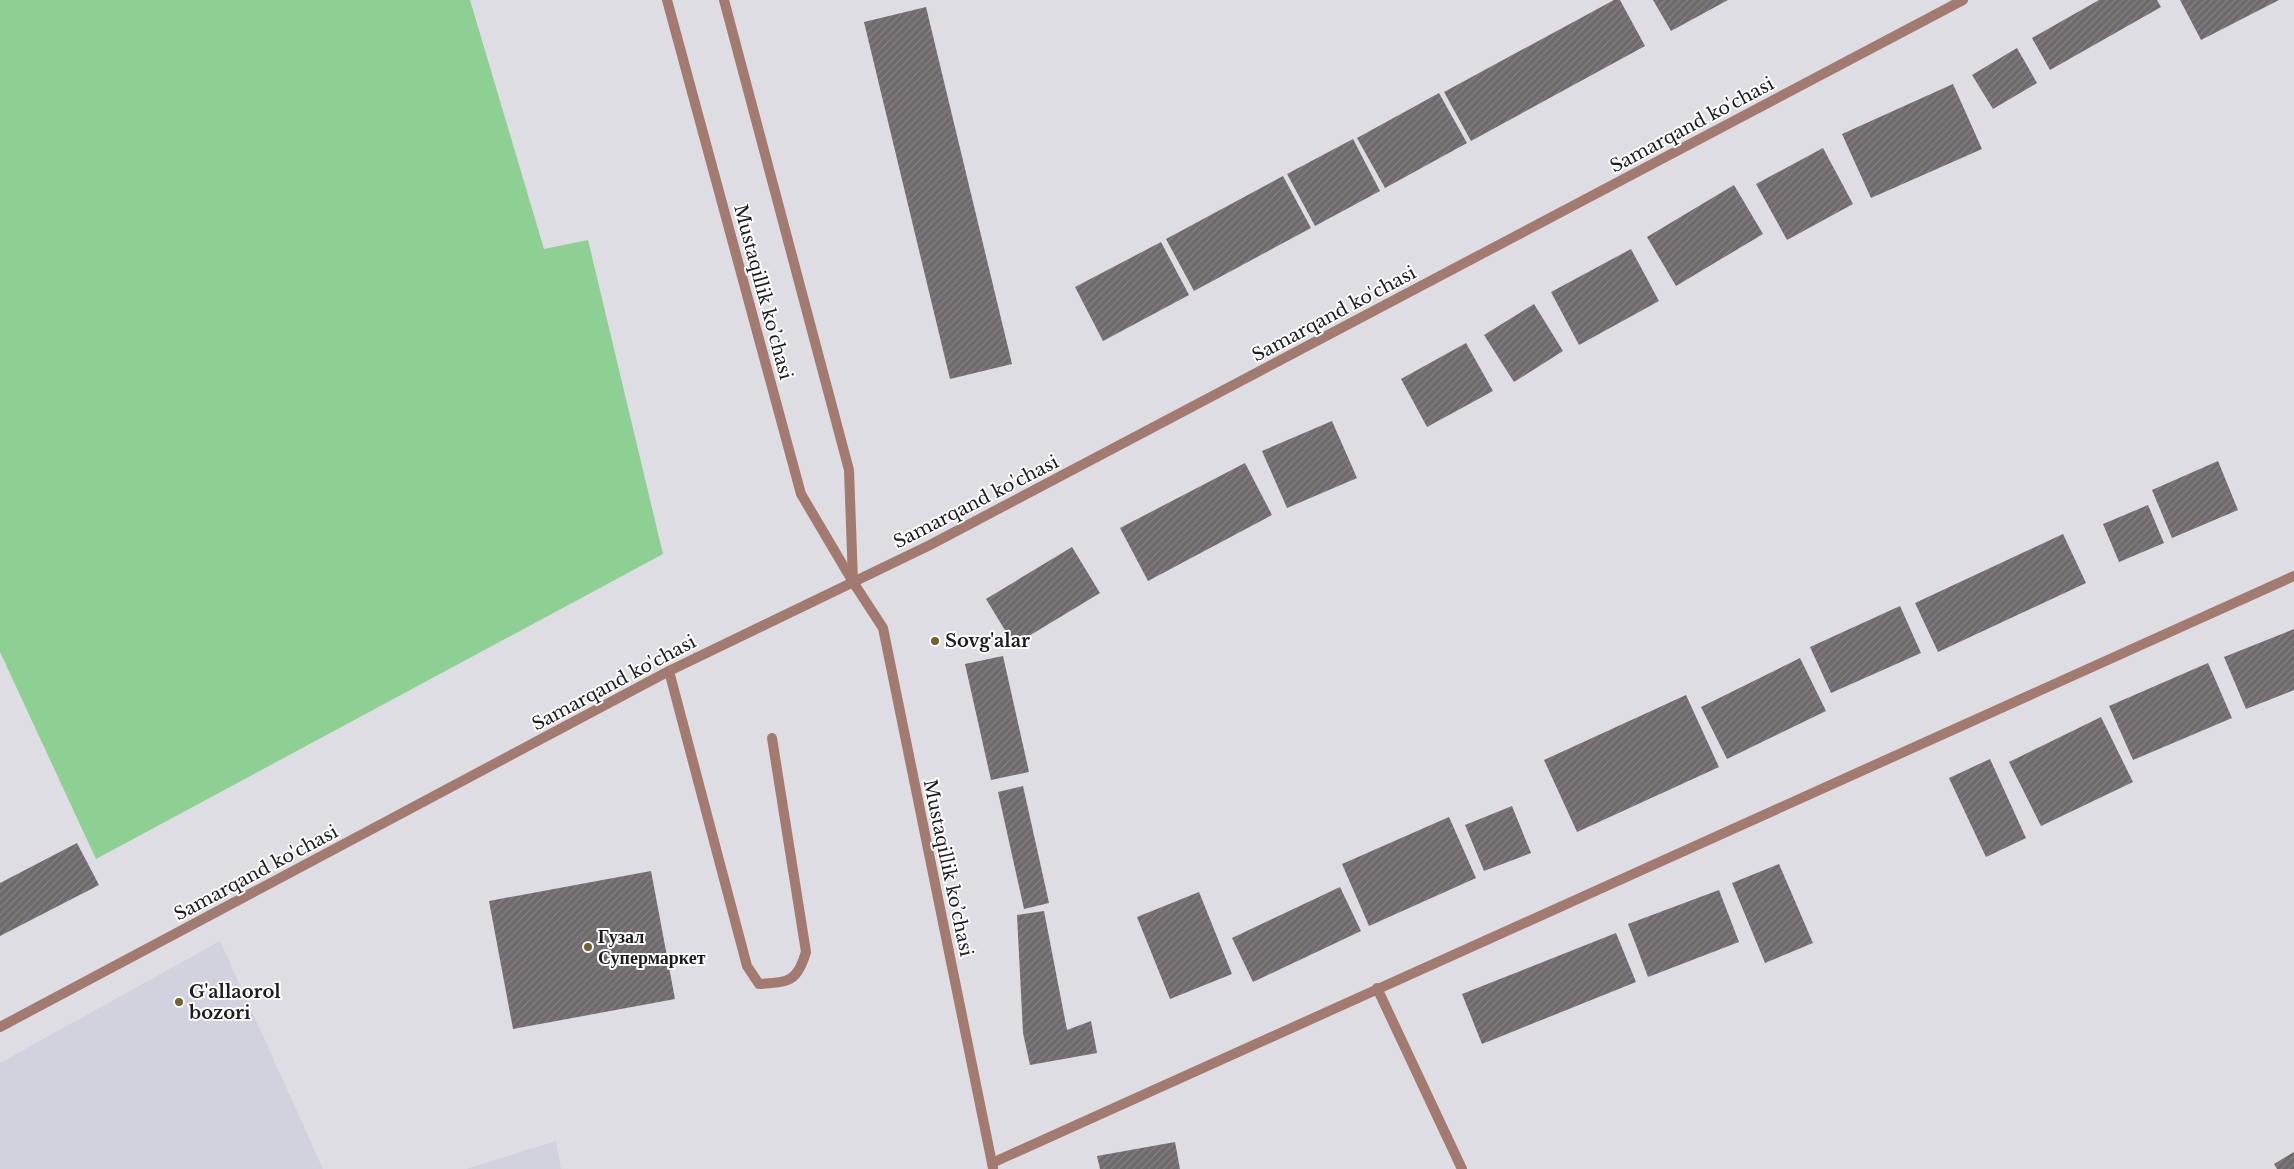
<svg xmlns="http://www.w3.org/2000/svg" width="2294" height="1169" font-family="'Libre Baskerville',serif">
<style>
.built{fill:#d2d1de}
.pitch{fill:#8ed093}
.building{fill:url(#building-hatch)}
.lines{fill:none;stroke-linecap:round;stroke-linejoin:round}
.service{stroke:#a37a70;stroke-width:10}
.minor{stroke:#a37a70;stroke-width:10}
.tertiary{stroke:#a37a70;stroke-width:10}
.poi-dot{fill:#746130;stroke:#fff;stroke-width:2}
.labels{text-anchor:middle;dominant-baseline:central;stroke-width:4;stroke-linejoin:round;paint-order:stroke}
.street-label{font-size:18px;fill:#1c1c1f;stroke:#fff}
.poi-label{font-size:18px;font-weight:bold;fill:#1c1c1f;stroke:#fff;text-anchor:start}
</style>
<defs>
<pattern id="building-hatch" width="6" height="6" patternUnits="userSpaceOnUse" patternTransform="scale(1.25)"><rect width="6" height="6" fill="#706a6c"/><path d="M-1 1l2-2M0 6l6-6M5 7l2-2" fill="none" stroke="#868284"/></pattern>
</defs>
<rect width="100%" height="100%" fill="#dedde4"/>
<!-- built -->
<g class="built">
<path d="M220 941 323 1169H0V1063Z"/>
<path d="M556 1141 561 1169H466Z"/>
</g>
<!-- pitch -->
<path class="pitch" d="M0 0H470L544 249 588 240 663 554 96 859 0 652Z"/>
<!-- building -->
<g class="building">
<path d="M1614 0H1620L1645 46 1471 141 1444 92Z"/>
<path d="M1653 0H1728L1671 31Z"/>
<path d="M2099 0H2157L2161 7 2050 70 2032 38Z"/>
<path d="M2180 0H2279L2201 40Z"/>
<path d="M926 7 1012 364 950 379 864 22Z"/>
<path d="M2017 48 2037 83 1993 109 1972 75Z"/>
<path d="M1953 84 1982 149 1871 198 1842 134Z"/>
<path d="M1439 93 1467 143 1385 188 1357 138Z"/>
<path d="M1353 139 1380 191 1315 226 1287 174Z"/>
<path d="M1823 148 1853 204 1787 240 1756 184Z"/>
<path d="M1283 176 1311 228 1194 291 1166 239Z"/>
<path d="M1734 185 1763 234 1676 286 1647 237Z"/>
<path d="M1161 242 1189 295 1103 341 1075 287Z"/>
<path d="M1631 249 1659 301 1579 345 1551 292Z"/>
<path d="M1534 304 1563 351 1514 382 1484 335Z"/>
<path d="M1466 343 1493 391 1427 427 1401 379Z"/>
<path d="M1332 421 1357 478 1287 508 1262 451Z"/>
<path d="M2218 461 2238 510 2172 538 2152 490Z"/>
<path d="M1245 463 1272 515 1148 581 1120 528Z"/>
<path d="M2148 505 2164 543 2119 562 2103 524Z"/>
<path d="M2063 534 2086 583 1938 652 1915 603Z"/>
<path d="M1072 547 1100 593 1014 645 986 599Z"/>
<path d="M1900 606 1921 653 1831 693 1810 647Z"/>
<path d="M2294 629V690L2246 709 2224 657Z"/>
<path d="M1003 656 1029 772 991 780 965 664Z"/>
<path d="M1800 658 1826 711 1727 759 1701 707Z"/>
<path d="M2208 663 2232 718 2133 760 2109 706Z"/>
<path d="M1686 695 1719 767 1577 832 1544 760Z"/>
<path d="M2101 717 2133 782 2041 826 2009 762Z"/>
<path d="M1990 759 2026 838 1986 857 1949 778Z"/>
<path d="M1023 786 1049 903 1024 909 998 792Z"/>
<path d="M1512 806 1531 853 1484 871 1465 825Z"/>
<path d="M1449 817 1476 878 1369 926 1342 864Z"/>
<path d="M77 843 99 885 0 936V883Z"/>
<path d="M1779 864 1813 943 1765 963 1732 883Z"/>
<path d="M651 871 675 999 513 1029 489 901Z"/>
<path d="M1340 887 1361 931 1253 982 1232 938Z"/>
<path d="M1719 890 1739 942 1648 977 1628 924Z"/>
<path d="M1199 892 1232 974 1170 999 1137 917Z"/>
<path d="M1044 911 1067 1030 1091 1021 1097 1053 1030 1065 1023 1033 1017 915Z"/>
<path d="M1616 933 1636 982 1482 1044 1462 994Z"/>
<path d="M1175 1142 1180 1169H1100L1097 1156Z"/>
<path d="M2294 1152V1169H2277L2274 1164Z"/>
</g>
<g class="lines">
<!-- service -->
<path class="service" d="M669 671 747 966 759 984C788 982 797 983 806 952L772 738"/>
<!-- minor -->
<g class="minor">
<path d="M853 582 883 628 993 1168"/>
<path d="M1377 988 1462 1169"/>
<path d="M992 1163C1425 966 1861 773 2294 576"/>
</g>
<!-- tertiary -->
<g class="tertiary">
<path d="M667 0 801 494 853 582"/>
<path d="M724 0 849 470 853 581"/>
<path d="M0 1027 669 671 930 545 1963 0"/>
</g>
</g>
<!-- markers -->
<g class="poi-dot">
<circle cx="935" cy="641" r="5"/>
<circle cx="588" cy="947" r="5"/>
<circle cx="179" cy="1002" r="5"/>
</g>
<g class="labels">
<!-- street labels -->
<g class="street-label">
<text transform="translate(1692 125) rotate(-28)">Samarqand ko'chasi</text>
<text transform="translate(763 292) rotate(75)">Mustaqillik ko’chasi</text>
<text transform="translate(1334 314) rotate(-28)">Samarqand ko'chasi</text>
<text transform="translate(976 502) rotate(-27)">Samarqand ko'chasi</text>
<text transform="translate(614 683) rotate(-28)">Samarqand ko'chasi</text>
<text transform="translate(948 868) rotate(78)">Mustaqillik ko’chasi</text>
<text transform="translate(256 873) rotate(-28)">Samarqand ko'chasi</text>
</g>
<!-- poi labels -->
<g class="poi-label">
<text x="945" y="641">Sovg'alar</text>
<text x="598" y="937">Гузал<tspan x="598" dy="21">Супермаркет</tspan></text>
<text x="189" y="992">G'allaorol<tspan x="189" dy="21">bozori</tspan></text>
</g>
</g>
</svg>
